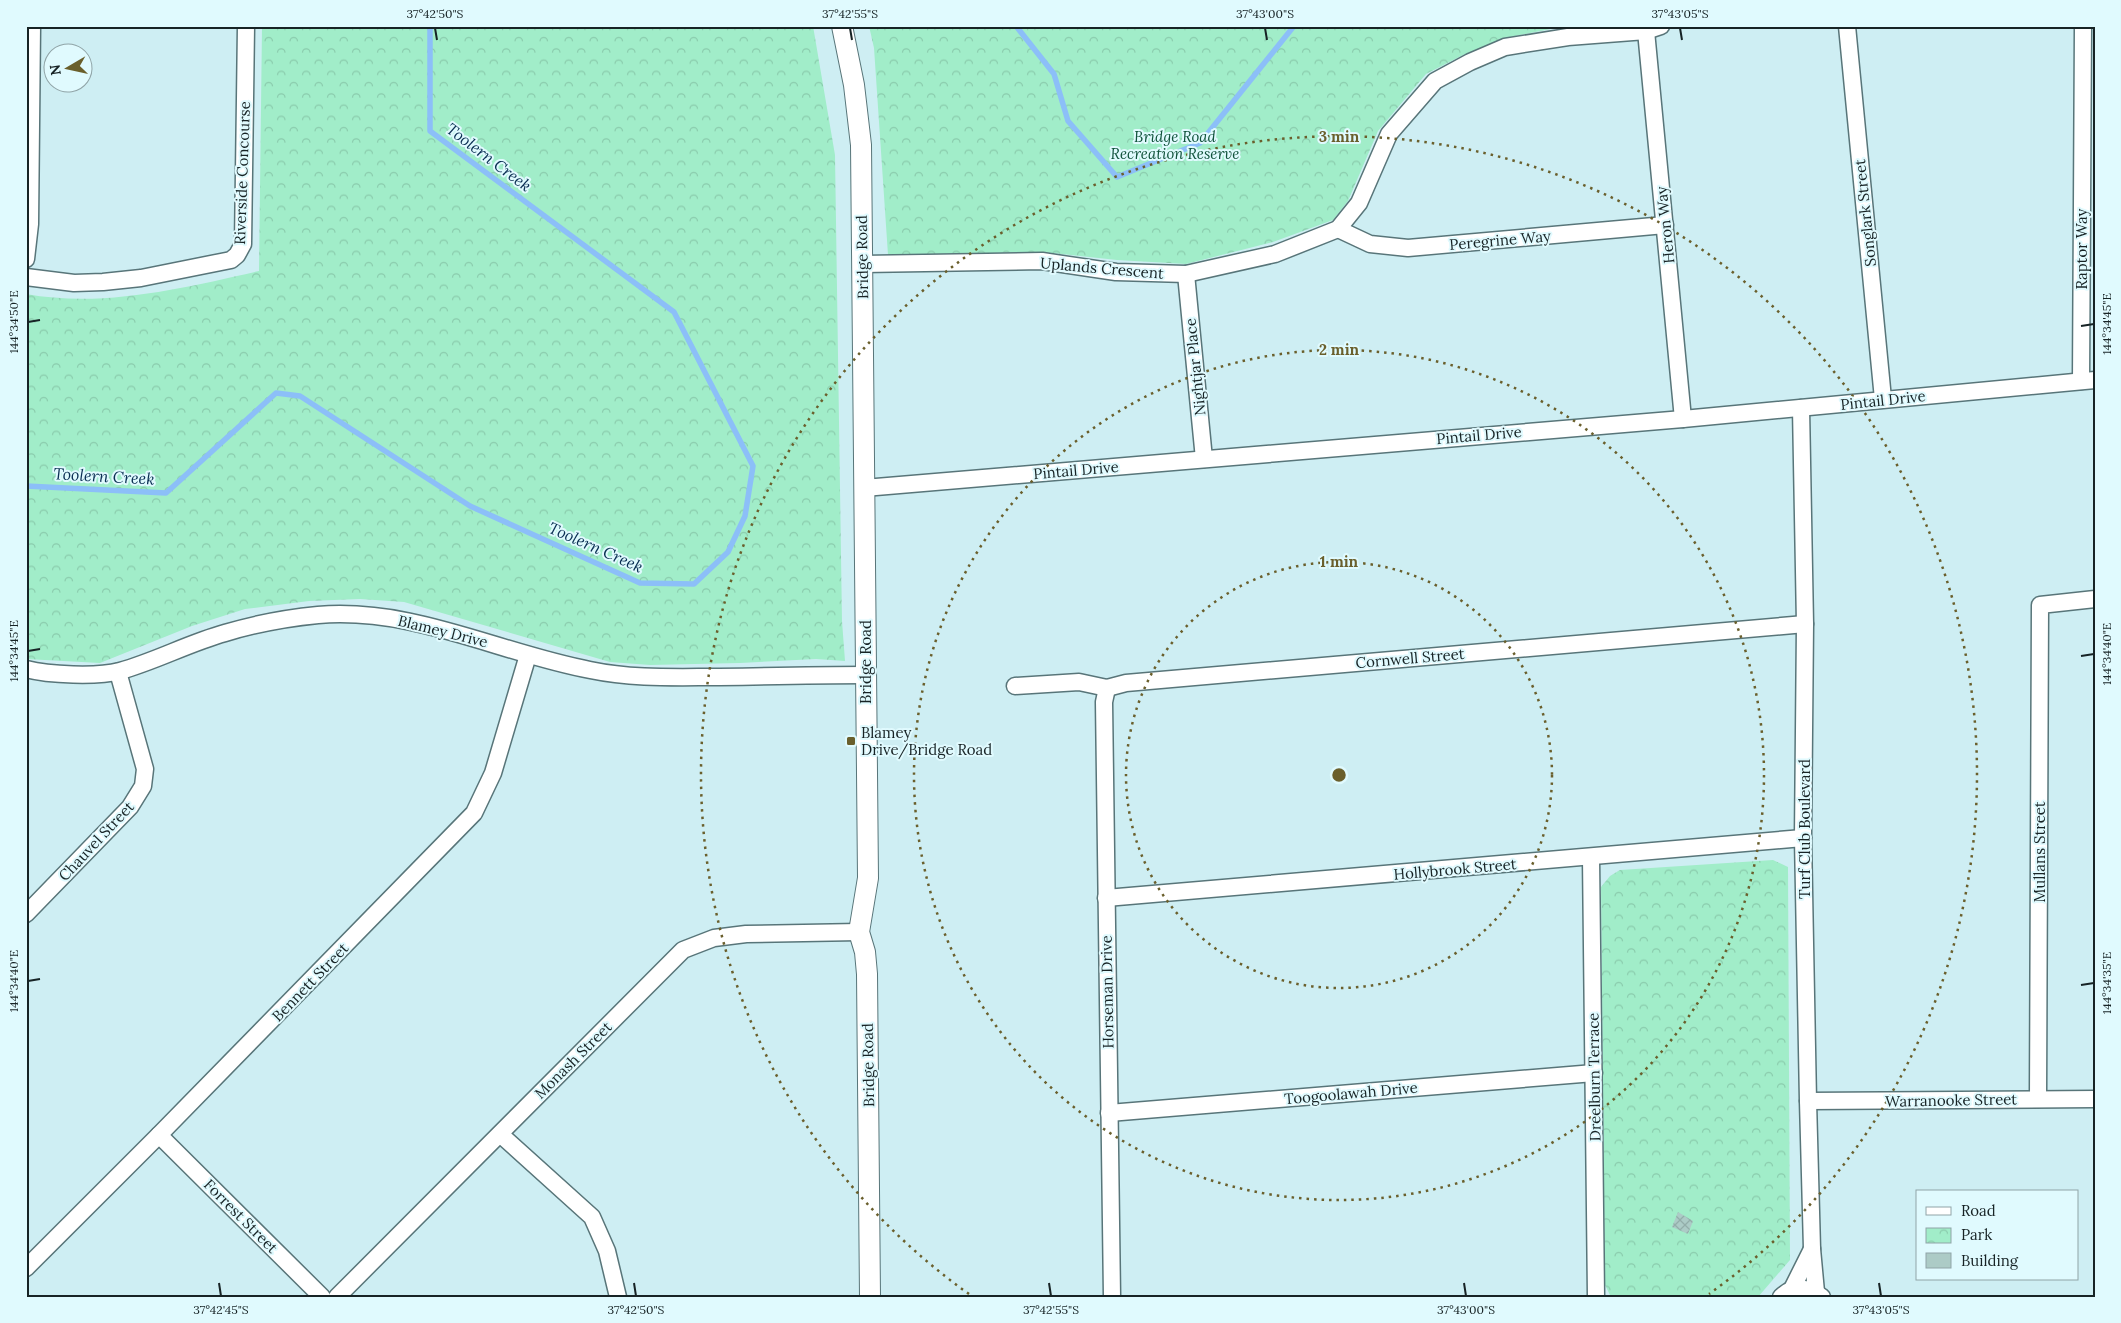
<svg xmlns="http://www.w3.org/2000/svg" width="2121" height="1323" font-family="Lora,serif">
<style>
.park{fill:url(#park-crowns)}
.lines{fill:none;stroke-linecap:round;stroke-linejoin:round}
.stream{stroke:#8cbff8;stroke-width:5.5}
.building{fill:url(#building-cross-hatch)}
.minor-casing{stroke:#587579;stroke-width:19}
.tertiary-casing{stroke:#587579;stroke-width:22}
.minor{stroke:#fff;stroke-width:16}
.tertiary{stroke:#fff;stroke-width:20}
.ticks{fill:none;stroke:#172325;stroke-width:2}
.ring{fill:none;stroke:#6a5f2c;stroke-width:2.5;stroke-dasharray:2.5 5}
.poi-dot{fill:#6a5f2c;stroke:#e0fafe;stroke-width:2}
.labels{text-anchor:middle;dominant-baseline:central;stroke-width:4;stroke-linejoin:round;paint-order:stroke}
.park-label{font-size:15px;font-style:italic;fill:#0f523a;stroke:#e0fafe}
.street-label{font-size:15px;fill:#172325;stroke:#e0fafe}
.poi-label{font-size:15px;fill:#172325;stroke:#e0fafe;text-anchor:start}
.water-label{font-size:16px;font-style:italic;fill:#092e52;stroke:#e0fafe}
.centre{fill:#6a5f2c;stroke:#e0fafe;stroke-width:2.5}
.ring-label{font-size:15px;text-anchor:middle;font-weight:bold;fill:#6a5f2c;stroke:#e0fafe;stroke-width:4;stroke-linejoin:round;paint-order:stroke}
.neatline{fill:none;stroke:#172325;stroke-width:2}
.ticks-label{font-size:12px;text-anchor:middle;fill:#172325}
</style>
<defs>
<pattern id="park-crowns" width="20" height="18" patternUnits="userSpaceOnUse" patternTransform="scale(1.25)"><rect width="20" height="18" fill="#a1edc9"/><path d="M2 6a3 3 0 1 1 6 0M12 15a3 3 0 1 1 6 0" fill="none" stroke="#8acbac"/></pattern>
<pattern id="building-cross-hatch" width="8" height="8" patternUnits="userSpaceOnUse" patternTransform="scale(1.25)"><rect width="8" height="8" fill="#accbc6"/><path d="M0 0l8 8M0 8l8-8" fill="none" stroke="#93aeaa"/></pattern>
</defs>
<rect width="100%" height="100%" fill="#ceeef3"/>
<!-- park -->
<g class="park">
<path d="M262 26H813L835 155 842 621 845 661 816 659 740 663 650 665 610 662 404 602 360 599 309 601 245 609 192 626 100 663 26 659V294C104 308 183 288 259 271Z"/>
<path d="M869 26H1566L1505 38 1463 55 1426 74 1378 131 1348 201 1333 220 1273 242 1186 264 1117 260 1043 252 888 255 874 48Z"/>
<path d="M1773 860 1788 867 1790 1260 1758 1297H1611L1605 1285 1601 887 1610 876 1620 870Z"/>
</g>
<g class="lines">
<!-- stream -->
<g class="stream">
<path d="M1016 26 1054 74 1068 121 1117 177 1200 143 1294 26"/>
<path d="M26 486 166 493 276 393 300 396 470 506 640 583 694 584 728 552 745 516 753 466 674 312 430 131V26"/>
</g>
</g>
<!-- building -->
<path class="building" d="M1678 1212 1693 1221 1688 1234 1672 1227Z"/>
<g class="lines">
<!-- minor casing -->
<g class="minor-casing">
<g id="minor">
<path d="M1847 26 1883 399"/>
<path d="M1646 31 1683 419"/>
<path d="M1338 229 1370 244 1408 248 1665 225"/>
<path d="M26 259 30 224 32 26"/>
<path d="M863 264 1042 261 1116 272 1186 274 1275 254 1338 229 1359 203 1389 134 1435 81 1470 62 1505 47 1568 37 1646 31 1661 26"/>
<path d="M1186 274 1204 459"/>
<path d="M26 277 74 283 103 282 141 278 231 260 237 255 243 244 246 26"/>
<path d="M2081 381 2083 26"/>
<path d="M1801 408 1805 624 1803 838 1808 1101 1812 1249 1816 1292"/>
<path d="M864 488 1683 419 2095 380"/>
<path d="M26 669C49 675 97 677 120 671 156 661 189 643 225 633 255 624 287 618 318 615 414 607 499 653 590 670 633 679 675 677 719 677 767 676 816 675 865 675"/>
<path d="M1015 686 1079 682 1107 688 1126 683 1805 624"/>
<path d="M1107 688 1104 702 1112 1297"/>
<path d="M1591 858 1596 1297"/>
<path d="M1106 898 1803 838"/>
<path d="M26 914 130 807 143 786 145 769 118 672"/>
<path d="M2038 1099 2040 605 2095 599"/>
<path d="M1808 1101 2095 1099"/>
<path d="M1109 1113 1594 1073"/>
<path d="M500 1134 592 1217 607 1251 618 1297"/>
<path d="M159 1135 322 1297"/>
<path d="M26 1268 159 1135 474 813 493 773 528 655"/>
<path d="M1792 1289 1812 1249"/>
<path d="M337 1297 683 950 714 938 746 934 859 932"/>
<path d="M1781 1297C1794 1284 1809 1287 1822 1297"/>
</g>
</g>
<!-- tertiary casing -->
<g class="tertiary-casing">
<path id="tertiary" d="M842 26 854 85 861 145 868 878 859 932 865 952 867 974 870 1297"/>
</g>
<!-- minor -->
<use href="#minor" class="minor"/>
<!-- tertiary -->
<use href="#tertiary" class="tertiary"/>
</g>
<!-- ticks -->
<path class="ticks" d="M435 28 437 40M850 28 852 40M1265 28 1267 40M1680 28 1682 40M28 322 40 320M2081 326 2094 324M28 651 40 649M2081 656 2094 654M28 981 40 979M2081 985 2094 983M219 1283 221 1296M634 1283 636 1296M1049 1283 1051 1296M1464 1283 1466 1296M1879 1283 1881 1296"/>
<!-- distance rings -->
<g class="ring">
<circle cx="1339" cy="775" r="213"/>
<circle cx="1339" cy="775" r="425"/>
<path d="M969 1294A638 638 0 1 1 1709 1294"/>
</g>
<!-- markers -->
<rect class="poi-dot" x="846" y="736" width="10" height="10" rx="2.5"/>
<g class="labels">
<!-- park labels -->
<g class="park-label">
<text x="1175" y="136">Bridge Road<tspan x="1175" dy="17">Recreation Reserve</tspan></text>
</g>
<!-- street labels -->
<g class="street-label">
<text transform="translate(242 173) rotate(-88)">Riverside Concourse</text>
<text transform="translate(1865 213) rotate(-96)">Songlark Street</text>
<text transform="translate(1665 225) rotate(-96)">Heron Way</text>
<text transform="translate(1500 240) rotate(-5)">Peregrine Way</text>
<text transform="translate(2081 249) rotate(-90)">Raptor Way</text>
<text transform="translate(862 257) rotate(-91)">Bridge Road</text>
<text transform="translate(1102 268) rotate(5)">Uplands Crescent</text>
<text transform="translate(1195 367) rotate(-96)">Nightjar Place</text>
<text transform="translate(1883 400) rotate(-6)">Pintail Drive</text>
<text transform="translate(1479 435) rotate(-5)">Pintail Drive</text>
<text transform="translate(1076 470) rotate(-5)">Pintail Drive</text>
<text transform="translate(443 631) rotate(14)">Blamey Drive</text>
<text transform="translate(1410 658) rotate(-5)">Cornwell Street</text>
<text transform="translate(865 662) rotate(-90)">Bridge Road</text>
<text transform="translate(1804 829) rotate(-90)">Turf Club Boulevard</text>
<text transform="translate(96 841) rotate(-47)">Chauvel Street</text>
<text transform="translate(2039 852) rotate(-90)">Mullans Street</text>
<text transform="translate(1455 869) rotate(-5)">Hollybrook Street</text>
<text transform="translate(310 982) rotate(-46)">Bennett Street</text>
<text transform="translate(1107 992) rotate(-91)">Horseman Drive</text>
<text transform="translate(573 1060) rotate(-45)">Monash Street</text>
<text transform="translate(868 1065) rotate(-91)">Bridge Road</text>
<text transform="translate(1594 1077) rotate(-91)">Dreelburn Terrace</text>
<text transform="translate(1351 1093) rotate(-5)">Toogoolawah Drive</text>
<text transform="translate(1951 1100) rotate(-1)">Warranooke Street</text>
<text transform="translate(241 1216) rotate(45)">Forrest Street</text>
</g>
<!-- poi labels -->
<g class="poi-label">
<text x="861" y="732">Blamey<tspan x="861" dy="17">Drive/Bridge Road</tspan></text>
</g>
<!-- water labels -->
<g class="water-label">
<text transform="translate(489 157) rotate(37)">Toolern Creek</text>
<text transform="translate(104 476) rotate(3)">Toolern Creek</text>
<text transform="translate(596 547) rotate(24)">Toolern Creek</text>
</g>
</g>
<circle cx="1339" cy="775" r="8" class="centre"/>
<g class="ring-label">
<text x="1339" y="142">3 min</text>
<text x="1339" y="355">2 min</text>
<text x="1339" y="567">1 min</text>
</g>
<!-- border -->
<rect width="2121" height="1323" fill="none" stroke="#e0fafe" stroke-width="55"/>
<!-- legend -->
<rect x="1916" y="1190" width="162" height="90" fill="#e0fafe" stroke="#90a4a7"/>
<rect x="1926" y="1207" width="25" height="8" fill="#ffffff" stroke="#90a4a7"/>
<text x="1961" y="1216" font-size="15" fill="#172325">Road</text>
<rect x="1926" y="1228" width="25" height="15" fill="url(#park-crowns)" stroke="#90a4a7"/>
<text x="1961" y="1240" font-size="15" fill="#172325">Park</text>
<rect x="1926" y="1253" width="25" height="15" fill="#accbc6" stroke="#90a4a7"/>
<text x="1961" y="1266" font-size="15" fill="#172325">Building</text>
<!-- north arrow -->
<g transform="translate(68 68) rotate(261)"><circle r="24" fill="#e0fafe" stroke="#90a4a7"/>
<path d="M0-4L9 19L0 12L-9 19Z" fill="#6a5f2c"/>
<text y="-8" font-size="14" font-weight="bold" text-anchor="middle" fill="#172325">N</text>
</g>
<rect x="28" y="28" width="2066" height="1268" class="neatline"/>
<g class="ticks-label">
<text x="435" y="18">37°42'50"S</text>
<text x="850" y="18">37°42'55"S</text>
<text x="1265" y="18">37°43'00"S</text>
<text x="1680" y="18">37°43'05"S</text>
<text transform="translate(14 322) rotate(-90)" y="4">144°34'50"E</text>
<text transform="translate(2107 324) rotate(-90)" y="4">144°34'45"E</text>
<text transform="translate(14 651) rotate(-90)" y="4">144°34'45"E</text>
<text transform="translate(2107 654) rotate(-90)" y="4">144°34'40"E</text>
<text transform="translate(14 981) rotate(-90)" y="4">144°34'40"E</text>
<text transform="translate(2107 983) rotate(-90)" y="4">144°34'35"E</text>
<text x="221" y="1314">37°42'45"S</text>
<text x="636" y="1314">37°42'50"S</text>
<text x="1051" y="1314">37°42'55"S</text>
<text x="1466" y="1314">37°43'00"S</text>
<text x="1881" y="1314">37°43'05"S</text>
</g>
</svg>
